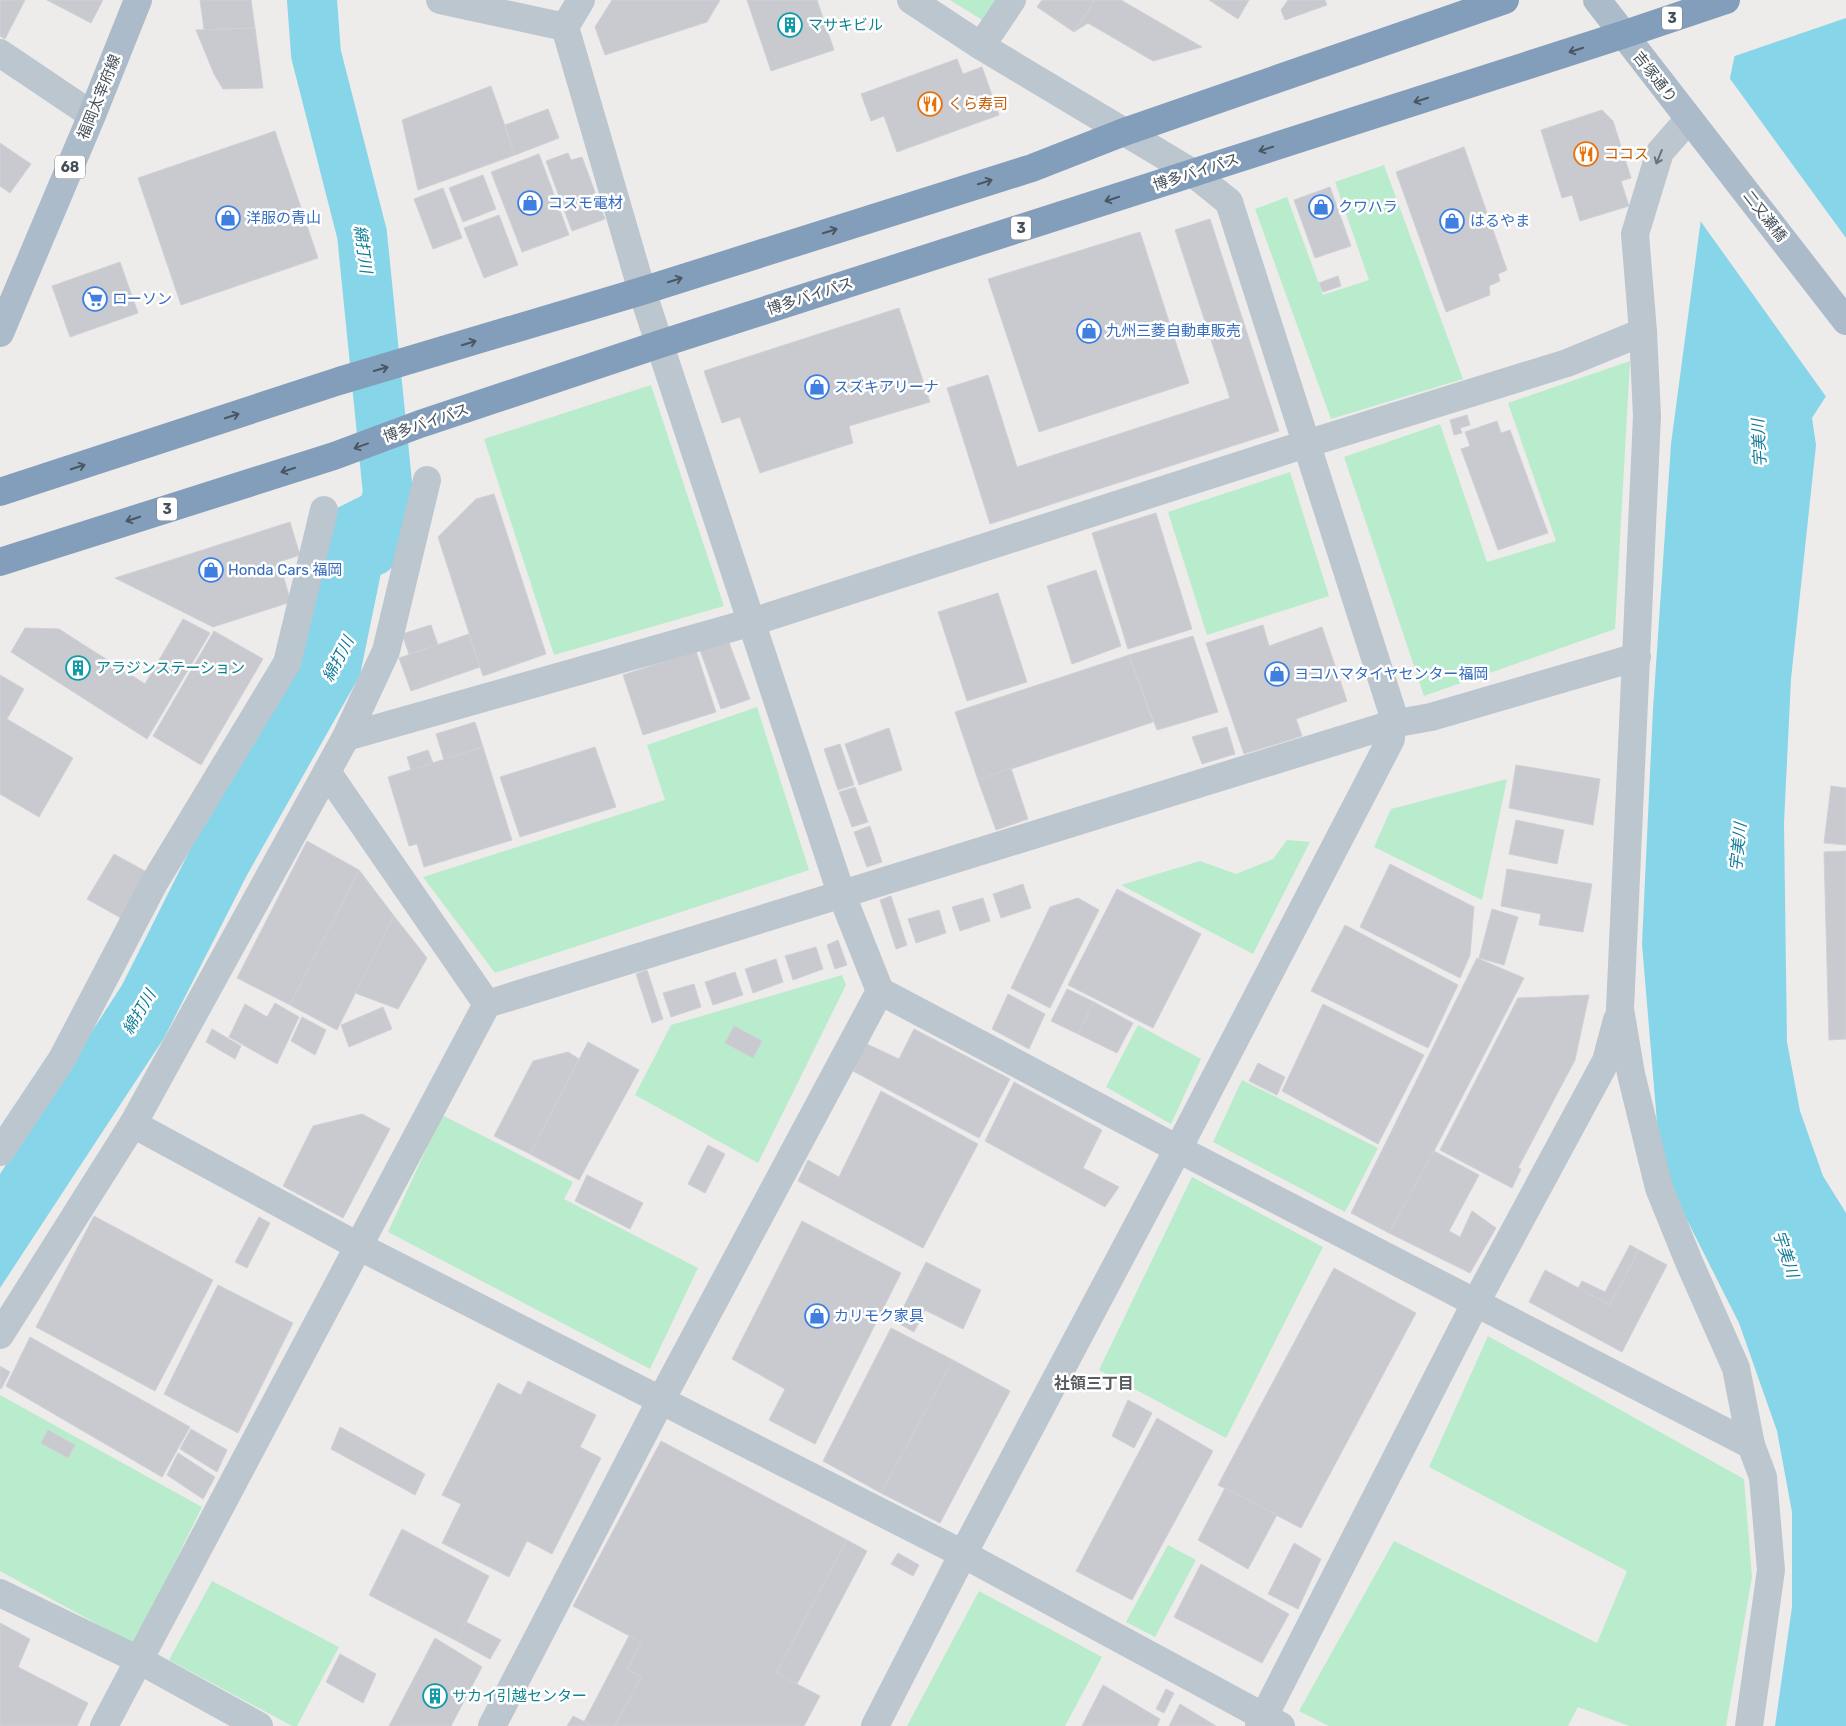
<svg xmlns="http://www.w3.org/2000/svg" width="1846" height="1726" font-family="Rubik,'Noto Sans JP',sans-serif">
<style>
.green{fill:#b9eccc}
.water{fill:#87d5e8}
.pier{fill:#eeebeb}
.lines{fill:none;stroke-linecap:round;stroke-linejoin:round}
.river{stroke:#87d5e8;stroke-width:50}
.building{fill:#c8cad0;stroke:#cfd1d7}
.minor{stroke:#bcc6ce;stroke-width:28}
.major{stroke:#abbbca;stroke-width:28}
.highway{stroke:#839eba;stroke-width:28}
.oneway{stroke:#4a5762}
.oneway2{stroke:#68737b}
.labels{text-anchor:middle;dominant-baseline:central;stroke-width:5;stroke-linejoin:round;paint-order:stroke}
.shield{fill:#fff;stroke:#7c848a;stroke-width:1}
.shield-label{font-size:14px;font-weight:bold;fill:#444f58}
.culture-label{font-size:15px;fill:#0d838f;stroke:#fff;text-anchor:start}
.street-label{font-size:15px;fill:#444f58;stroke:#fff}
.food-label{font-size:15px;fill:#c56008;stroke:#fff;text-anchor:start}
.shop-label{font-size:15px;fill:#366cbe;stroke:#fff;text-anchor:start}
.water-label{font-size:16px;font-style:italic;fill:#107c98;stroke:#fff}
.neighbourhood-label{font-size:16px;font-weight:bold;fill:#585c60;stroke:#fff}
</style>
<rect width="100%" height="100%" fill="#eeebeb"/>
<!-- green -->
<g class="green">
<path d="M950 0H1002L987 23Z"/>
<path d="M1384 165 1463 379 1331 419 1255 209 1287 197 1323 295 1369 280 1335 182Z"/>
<path d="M1630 361 1615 629 1424 696 1344 457 1440 424 1487 562 1556 541 1508 403Z"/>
<path d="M651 385 724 606 554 655 484 439Z"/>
<path d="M1290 472 1329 596 1207 635 1168 512Z"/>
<path d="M757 707 809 870 495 973 423 877 665 800 647 745Z"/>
<path d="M1507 779 1482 900 1374 847 1391 809Z"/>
<path d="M1287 840 1310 842 1253 954 1121 885 1200 861 1236 874 1273 859Z"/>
<path d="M842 975 846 985 758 1163 635 1095 671 1025Z"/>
<path d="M1138 1025 1201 1059 1171 1124 1106 1087Z"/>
<path d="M1242 1080 1378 1148 1345 1212 1213 1142Z"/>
<path d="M442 1115 573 1182 564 1199 698 1268 650 1369 388 1232Z"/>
<path d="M1192 1177 1323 1247 1226 1438 1099 1370Z"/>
<path d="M1488 1336 1744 1479 1752 1577 1726 1726H1629L1578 1707 1568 1726H1329L1299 1711 1394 1541 1597 1643 1627 1571 1429 1467Z"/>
<path d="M0 1395 202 1507 134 1644 0 1571Z"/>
<path d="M1168 1545 1196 1560 1155 1637 1126 1622Z"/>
<path d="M212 1581 339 1647 297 1726H292L169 1660Z"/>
<path d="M979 1591 1102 1657 1065 1726H907Z"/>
</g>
<!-- water -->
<g class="water">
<path d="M1746 0H1846V316L1828 393 1812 418 1816 445 1791 679 1784 823 1787 1042 1800 1111 1823 1176 1846 1213V1726H1775L1792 1607V1512L1777 1431 1739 1323 1677 1200 1659 1146 1642 944 1653 709 1671 444 1701 219Z"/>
<path d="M401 476 360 675 247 875 164 1038 0 1288V1174L122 985 201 828 300 650 331 511Z"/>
</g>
<!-- pier -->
<g class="pier">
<path d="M1744 0H1846V18L1732 57Z"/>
<path d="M1728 76 1846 238V327L1830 393 1827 398 1699 219Z"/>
</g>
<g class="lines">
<!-- river -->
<path class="river" d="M312 0 316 54 362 234 388 493 373 551"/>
</g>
<!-- building -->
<g class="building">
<path d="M0 0H25L5 39 0 36Z"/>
<path d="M47 0H103L91 23Z"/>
<path d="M200 0H251L255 28 204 30Z"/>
<path d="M612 0H720L707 22 605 55 595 27Z"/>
<path d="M747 0H817L834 50 771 71Z"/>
<path d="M1042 0H1095L1074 32 1037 7Z"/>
<path d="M1095 0H1121L1202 47 1153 61 1088 23 1074 32Z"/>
<path d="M1209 0H1249L1238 19Z"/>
<path d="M1288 0H1325L1327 5 1285 20 1281 10Z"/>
<path d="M255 28 263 88 223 89 214 74 196 30Z"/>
<path d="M957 59 963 74 982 67 999 115 897 152 884 116 871 121 861 94Z"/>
<path d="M491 86 515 155 418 190 402 120Z"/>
<path d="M548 109 559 138 515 155 505 125Z"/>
<path d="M1602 110 1613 121 1631 178 1621 181 1629 206 1580 221 1572 195 1562 198 1541 130Z"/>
<path d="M275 131 318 258 181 305 138 178Z"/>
<path d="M0 143 31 164 10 193 0 186Z"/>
<path d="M1464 147 1507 270 1498 274 1500 281 1489 286 1490 295 1446 312 1396 172Z"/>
<path d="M568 153 571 160 582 157 605 219 572 231 546 161Z"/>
<path d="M539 154 569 235 522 252 491 172Z"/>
<path d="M483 175 496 209 463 222 449 188Z"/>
<path d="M1330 187 1351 246 1315 258 1294 200Z"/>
<path d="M443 188 462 238 433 249 414 199Z"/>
<path d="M499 215 518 265 484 278 464 228Z"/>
<path d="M1210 219 1279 431 990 524 947 388 988 375 1017 467 1230 398 1175 230Z"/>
<path d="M1140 232 1189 383 1039 432 988 279Z"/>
<path d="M120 262 138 313 70 337 52 286Z"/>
<path d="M1338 276 1341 286 1323 292 1319 283Z"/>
<path d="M899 308 930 402 849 426 853 443 760 473 740 417 722 423 704 371Z"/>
<path d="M1467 415 1470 425 1460 428 1462 433 1454 435 1450 420Z"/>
<path d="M1497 421 1501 433 1510 430 1548 533 1498 550 1461 449 1470 446 1465 432Z"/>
<path d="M494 494 546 654 483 676 438 537 476 499Z"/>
<path d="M1156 513 1192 629 1128 649 1092 533Z"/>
<path d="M290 522 300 555 279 562 291 602 213 627 115 578Z"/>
<path d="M1096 570 1121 646 1072 664 1047 586Z"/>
<path d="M998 593 1027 682 967 701 938 612Z"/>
<path d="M183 619 210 633 147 739 11 652 25 628 59 629 145 684Z"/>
<path d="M431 625 438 645 409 654 402 634Z"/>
<path d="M1263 625 1269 646 1322 627 1347 701 1296 719 1302 736 1244 754 1206 643Z"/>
<path d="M214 631 263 659 201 765 153 736Z"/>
<path d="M469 634 480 667 411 691 399 658Z"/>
<path d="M1193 636 1218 712 1157 730 1129 655Z"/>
<path d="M728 640 750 699 721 709 700 650Z"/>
<path d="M696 651 716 712 643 735 623 675Z"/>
<path d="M1129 655 1153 722 978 780 955 712Z"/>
<path d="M0 675 24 689 7 719 73 758 39 817 0 794Z"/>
<path d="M475 722 483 747 444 760 436 734Z"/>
<path d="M1227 727 1235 754 1202 764 1192 737Z"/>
<path d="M889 728 902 770 859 785 845 744Z"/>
<path d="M840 744 854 785 838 790 824 749Z"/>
<path d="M483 747 512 840 424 867 417 844 409 846 388 777Z"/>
<path d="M595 747 616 807 520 837 500 777Z"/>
<path d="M428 750 433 763 411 770 407 757Z"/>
<path d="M1516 765 1600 779 1593 825 1509 808Z"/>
<path d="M1011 768 1028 819 996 830 978 780Z"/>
<path d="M1831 786 1846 788V845L1824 843Z"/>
<path d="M855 787 868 822 852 827 839 792Z"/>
<path d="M1516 820 1564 830 1557 864 1509 854Z"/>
<path d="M870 826 882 862 867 867 854 832Z"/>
<path d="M307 841 359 870 290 1005 237 978Z"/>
<path d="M1846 851V1039L1829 1040 1824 852Z"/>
<path d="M114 854 154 876 128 922 87 899Z"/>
<path d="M1390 864 1474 907 1470 955 1460 978 1360 927Z"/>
<path d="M1507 869 1592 884 1583 932 1539 925 1541 914 1501 906Z"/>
<path d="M359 870 394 916 337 1030 290 1005Z"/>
<path d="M1023 884 1031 908 1001 918 993 894Z"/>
<path d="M1117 889 1201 934 1153 1028 1068 985Z"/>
<path d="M891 896 907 945 896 949 880 900Z"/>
<path d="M983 898 990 921 960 931 952 907Z"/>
<path d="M1078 898 1099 910 1050 1008 1011 988 1050 907Z"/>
<path d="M1492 909 1518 917 1504 965 1479 958Z"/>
<path d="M939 910 946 933 916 943 908 919Z"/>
<path d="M394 916 427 958 398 1009 355 993Z"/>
<path d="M1345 925 1458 985 1428 1048 1311 991Z"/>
<path d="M838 940 847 965 835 969 827 945Z"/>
<path d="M816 947 823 969 793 980 785 956Z"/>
<path d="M1477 958 1524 978 1434 1151 1389 1233 1351 1213Z"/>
<path d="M776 959 783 982 753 993 745 969Z"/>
<path d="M647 970 663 1019 652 1023 636 974Z"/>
<path d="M735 972 743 995 713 1005 705 982Z"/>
<path d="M694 984 701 1007 671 1017 663 993Z"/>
<path d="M1067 989 1094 1002 1078 1034 1051 1021Z"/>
<path d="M1008 994 1045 1014 1029 1049 992 1029Z"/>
<path d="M1589 995 1575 1060 1518 1168 1521 1169 1512 1188 1440 1150 1518 998Z"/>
<path d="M1094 1002 1133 1023 1117 1053 1078 1034Z"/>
<path d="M275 1003 299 1017 277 1064 229 1037 245 1004 267 1017Z"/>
<path d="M1323 1004 1424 1055 1378 1144 1282 1091Z"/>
<path d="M383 1007 392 1029 349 1047 341 1025Z"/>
<path d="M302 1017 326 1030 315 1055 291 1041Z"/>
<path d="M734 1026 762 1041 753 1058 725 1043Z"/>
<path d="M212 1029 241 1046 235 1059 206 1042Z"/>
<path d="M914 1029 1010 1079 979 1138 853 1071 867 1044 899 1059Z"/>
<path d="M588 1042 639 1070 579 1180 530 1154Z"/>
<path d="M568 1052 579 1059 530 1154 494 1136 533 1061Z"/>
<path d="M1258 1063 1285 1077 1277 1095 1249 1081Z"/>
<path d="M1014 1082 1102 1130 1083 1168 1119 1187 1105 1207 985 1141Z"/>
<path d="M881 1091 978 1144 923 1248 798 1181 808 1160 839 1177Z"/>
<path d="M362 1114 390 1129 343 1218 283 1186 313 1126Z"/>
<path d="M708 1145 725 1154 705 1193 688 1184Z"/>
<path d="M1434 1151 1479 1175 1449 1231 1460 1237 1472 1211 1496 1228 1470 1273 1389 1233Z"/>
<path d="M587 1175 643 1203 630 1229 575 1201Z"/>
<path d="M94 1216 213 1280 155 1391 36 1327Z"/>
<path d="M259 1217 270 1223 247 1268 235 1262Z"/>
<path d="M802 1221 901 1273 815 1444 769 1420 785 1389 732 1359Z"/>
<path d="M1630 1245 1639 1250 1610 1305 1578 1288 1582 1281 1605 1292Z"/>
<path d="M1639 1250 1667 1265 1622 1352 1529 1302 1545 1270 1610 1305Z"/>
<path d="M926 1262 981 1290 963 1329 925 1310 914 1332 896 1322Z"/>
<path d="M1334 1268 1416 1313 1301 1528 1218 1485Z"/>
<path d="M218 1285 293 1323 238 1433 164 1394Z"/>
<path d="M891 1328 953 1360 881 1493 823 1461Z"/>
<path d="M30 1337 190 1427 162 1477 6 1386Z"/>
<path d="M953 1360 1010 1391 940 1523 881 1493Z"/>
<path d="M0 1366 10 1372 1 1389 0 1388Z"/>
<path d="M528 1381 596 1415 580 1447 601 1458 552 1554 527 1541 509 1577 442 1543 461 1504 442 1495 498 1383 521 1395Z"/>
<path d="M1128 1400 1152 1413 1134 1448 1112 1436Z"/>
<path d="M1157 1418 1213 1451 1132 1600 1076 1571Z"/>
<path d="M340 1427 425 1474 415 1495 331 1449Z"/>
<path d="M191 1429 227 1450 217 1472 180 1449Z"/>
<path d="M48 1430 75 1445 68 1458 41 1443Z"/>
<path d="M661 1441 847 1540 776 1673 820 1696 804 1726H615L641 1677 627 1669 641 1642 573 1606Z"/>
<path d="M178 1453 215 1477 203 1499 167 1475Z"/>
<path d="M1225 1488 1277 1515 1248 1569 1198 1540Z"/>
<path d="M402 1529 489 1576 457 1641 369 1595Z"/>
<path d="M847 1540 867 1551 797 1684 776 1673Z"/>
<path d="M1294 1543 1321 1559 1298 1609 1268 1594Z"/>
<path d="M898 1553 919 1565 913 1576 891 1564Z"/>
<path d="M1201 1564 1289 1614 1262 1663 1174 1617Z"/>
<path d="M466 1622 501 1640 490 1659 457 1641Z"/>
<path d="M0 1623 30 1639 18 1667 88 1703 77 1726H0Z"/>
<path d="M629 1636 641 1642 627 1669 641 1677 615 1726H592L584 1722Z"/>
<path d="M435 1638 482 1667 451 1726H389Z"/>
<path d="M340 1654 376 1674 363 1703 326 1682Z"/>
<path d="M1103 1685 1160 1719 1157 1726H1082Z"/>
<path d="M1166 1689 1174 1693 1164 1713 1156 1709Z"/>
<path d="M1180 1704 1216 1726H1169Z"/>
<path d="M573 1716 585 1722 592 1726H567Z"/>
</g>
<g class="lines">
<!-- minor -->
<g class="minor">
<path d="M440 0 565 27"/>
<path d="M981 46 1012 0"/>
<path d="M0 53 92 115"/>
<path d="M1689 119 1660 152 1635 234 1643 332 1647 416 1620 1009 1631 1074 1659 1188 1689 1262 1736 1368 1751 1445 1763 1477 1771 1570 1749 1726"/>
<path d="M346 737 752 622 1306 444 1567 363 1643 332"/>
<path d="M327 772 487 1004"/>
<path d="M880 991 1178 1149 1751 1445"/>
<path d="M133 1124 358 1246 963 1554 1281 1726"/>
<path d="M0 1152 62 1059 154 883 287 663 324 510"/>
<path d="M0 1335 133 1124 346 737 386 651 427 480"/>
<path d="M0 1593 139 1660 259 1726"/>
<path d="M104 1726 487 1004 1392 724 1431 717 1637 657"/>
<path d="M492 1726 661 1400 880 991 841 893 642 291 565 27 581 0"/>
<path d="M875 1726 963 1554 1178 1149 1391 739 1392 711 1229 202 1193 173 981 46 911 0"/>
<path d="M1259 1726 1475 1304 1606 1061 1617 1020"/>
</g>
<!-- major -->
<g class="major">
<path d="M1597 0 1846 321"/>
<path d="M0 333 92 115 138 0"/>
</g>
<!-- highway -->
<g class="highway">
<path d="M0 492 339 381 642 291 1032 168 1124 132 1505 0"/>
<path d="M0 562 334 456 420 424 660 344 1622 35 1726 0"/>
</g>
</g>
<!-- one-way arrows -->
<defs><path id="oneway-shaft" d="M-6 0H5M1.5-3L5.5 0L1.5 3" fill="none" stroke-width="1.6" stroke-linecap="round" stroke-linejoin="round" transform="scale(1.25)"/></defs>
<g class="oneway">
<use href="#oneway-shaft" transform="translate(1576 50) rotate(162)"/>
<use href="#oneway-shaft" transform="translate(1421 100) rotate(162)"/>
<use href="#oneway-shaft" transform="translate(1266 149) rotate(162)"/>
<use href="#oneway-shaft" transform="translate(985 182) rotate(-17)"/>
<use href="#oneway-shaft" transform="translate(1112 199) rotate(162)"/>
<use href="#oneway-shaft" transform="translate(830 231) rotate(-17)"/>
<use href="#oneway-shaft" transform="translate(675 280) rotate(-17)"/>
<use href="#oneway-shaft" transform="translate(469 343) rotate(-17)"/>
<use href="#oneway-shaft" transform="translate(381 369) rotate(-16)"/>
<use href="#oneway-shaft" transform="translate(232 416) rotate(-18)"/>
<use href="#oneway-shaft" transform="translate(361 446) rotate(160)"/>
<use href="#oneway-shaft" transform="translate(78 467) rotate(-18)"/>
<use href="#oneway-shaft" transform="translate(288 470) rotate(162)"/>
<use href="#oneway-shaft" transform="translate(133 519) rotate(162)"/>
</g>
<use class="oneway2" href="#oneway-shaft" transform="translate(1659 157) rotate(112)"/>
<!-- icons -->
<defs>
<g id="building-ring" transform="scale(1.25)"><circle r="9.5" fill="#fff" stroke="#0f9aa8" stroke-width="1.5"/><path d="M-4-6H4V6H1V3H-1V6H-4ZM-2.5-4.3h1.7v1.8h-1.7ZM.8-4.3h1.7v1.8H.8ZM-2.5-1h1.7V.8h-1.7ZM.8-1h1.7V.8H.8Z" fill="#0f9aa8"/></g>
<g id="restaurant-ring" transform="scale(1.25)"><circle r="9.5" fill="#fff" stroke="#e8710a" stroke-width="1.5"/><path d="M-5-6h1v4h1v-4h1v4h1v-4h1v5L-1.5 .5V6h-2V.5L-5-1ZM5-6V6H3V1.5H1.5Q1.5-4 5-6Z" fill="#e8710a"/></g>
<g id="shop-ring" transform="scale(1.25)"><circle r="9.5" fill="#fff" stroke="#3f7fe0" stroke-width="1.5"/><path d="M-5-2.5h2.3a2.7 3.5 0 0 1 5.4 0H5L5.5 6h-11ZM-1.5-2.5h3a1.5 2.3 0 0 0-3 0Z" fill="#3f7fe0"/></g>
<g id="supermarket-ring" transform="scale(1.25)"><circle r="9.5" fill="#fff" stroke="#3f7fe0" stroke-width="1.5"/><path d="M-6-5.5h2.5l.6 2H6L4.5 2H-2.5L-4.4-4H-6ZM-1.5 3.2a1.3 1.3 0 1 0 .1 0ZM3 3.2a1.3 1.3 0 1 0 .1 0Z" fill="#3f7fe0"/></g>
</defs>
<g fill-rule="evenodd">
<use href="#building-ring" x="790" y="25"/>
<use href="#restaurant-ring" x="930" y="104"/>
<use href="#restaurant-ring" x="1586" y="154"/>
<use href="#shop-ring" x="530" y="203"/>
<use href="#shop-ring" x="1321" y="207"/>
<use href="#shop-ring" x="228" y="218"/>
<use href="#shop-ring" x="1452" y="221"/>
<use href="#supermarket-ring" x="95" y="299"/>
<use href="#shop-ring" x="1089" y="331"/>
<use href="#shop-ring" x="817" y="387"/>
<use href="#shop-ring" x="211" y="570"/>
<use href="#building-ring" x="78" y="668"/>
<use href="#shop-ring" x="1277" y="674"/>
<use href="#shop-ring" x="817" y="1316"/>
<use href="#building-ring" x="435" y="1696"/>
</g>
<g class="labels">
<!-- shield labels -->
<g class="shield">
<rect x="1662" y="6.5" width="20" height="23" rx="4"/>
<rect x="55" y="155.5" width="30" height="23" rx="4"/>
<rect x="1011" y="216.5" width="20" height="23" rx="4"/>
<rect x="157" y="497.5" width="20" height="23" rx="4"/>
</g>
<g class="shield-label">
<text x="1672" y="18">3</text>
<text x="70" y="167">68</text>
<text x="1021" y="228">3</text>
<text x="167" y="509">3</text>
</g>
<!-- culture labels -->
<g class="culture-label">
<text x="808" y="25">マサキビル</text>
<text x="96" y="668">アラジンステーション</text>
<text x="452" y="1696">サカイ引越センター</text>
</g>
<!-- street labels -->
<g class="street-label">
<text transform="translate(1655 77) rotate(52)">吉塚通り</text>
<text transform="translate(99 97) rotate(-68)">福岡太宰府線</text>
<text transform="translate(1196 172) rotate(-18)">博多バイパス</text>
<text transform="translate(1765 216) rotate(52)">二又瀬橋</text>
<text transform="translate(810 296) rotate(-18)">博多バイパス</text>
<text transform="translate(426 423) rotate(-19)">博多バイパス</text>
</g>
<!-- food labels -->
<g class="food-label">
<text x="948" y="104">くら寿司</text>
<text x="1604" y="154">ココス</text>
</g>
<!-- shop labels -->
<g class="shop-label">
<text x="548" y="203">コスモ電材</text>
<text x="1338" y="207">クワハラ</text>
<text x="246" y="218">洋服の青山</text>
<text x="1470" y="221">はるやま</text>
<text x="112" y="299">ローソン</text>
<text x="1106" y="331">九州三菱自動車販売</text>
<text x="834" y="387">スズキアリーナ</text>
<text x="228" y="570">Honda Cars 福岡</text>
<text x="1294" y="674">ヨコハマタイヤセンター福岡</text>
<text x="834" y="1316">カリモク家具</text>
</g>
<!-- water labels -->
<g class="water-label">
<text transform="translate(363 249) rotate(82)">綿打川</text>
<text transform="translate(1759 443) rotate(-93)">宇美川</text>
<text transform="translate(338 659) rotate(-62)">綿打川</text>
<text transform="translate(1738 847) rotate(-84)">宇美川</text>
<text transform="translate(139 1012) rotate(-59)">綿打川</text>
<text transform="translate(1786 1254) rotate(72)">宇美川</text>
</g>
<!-- neighbourhood labels -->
<g class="neighbourhood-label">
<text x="1094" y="1383">社領三丁目</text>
</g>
</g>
</svg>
